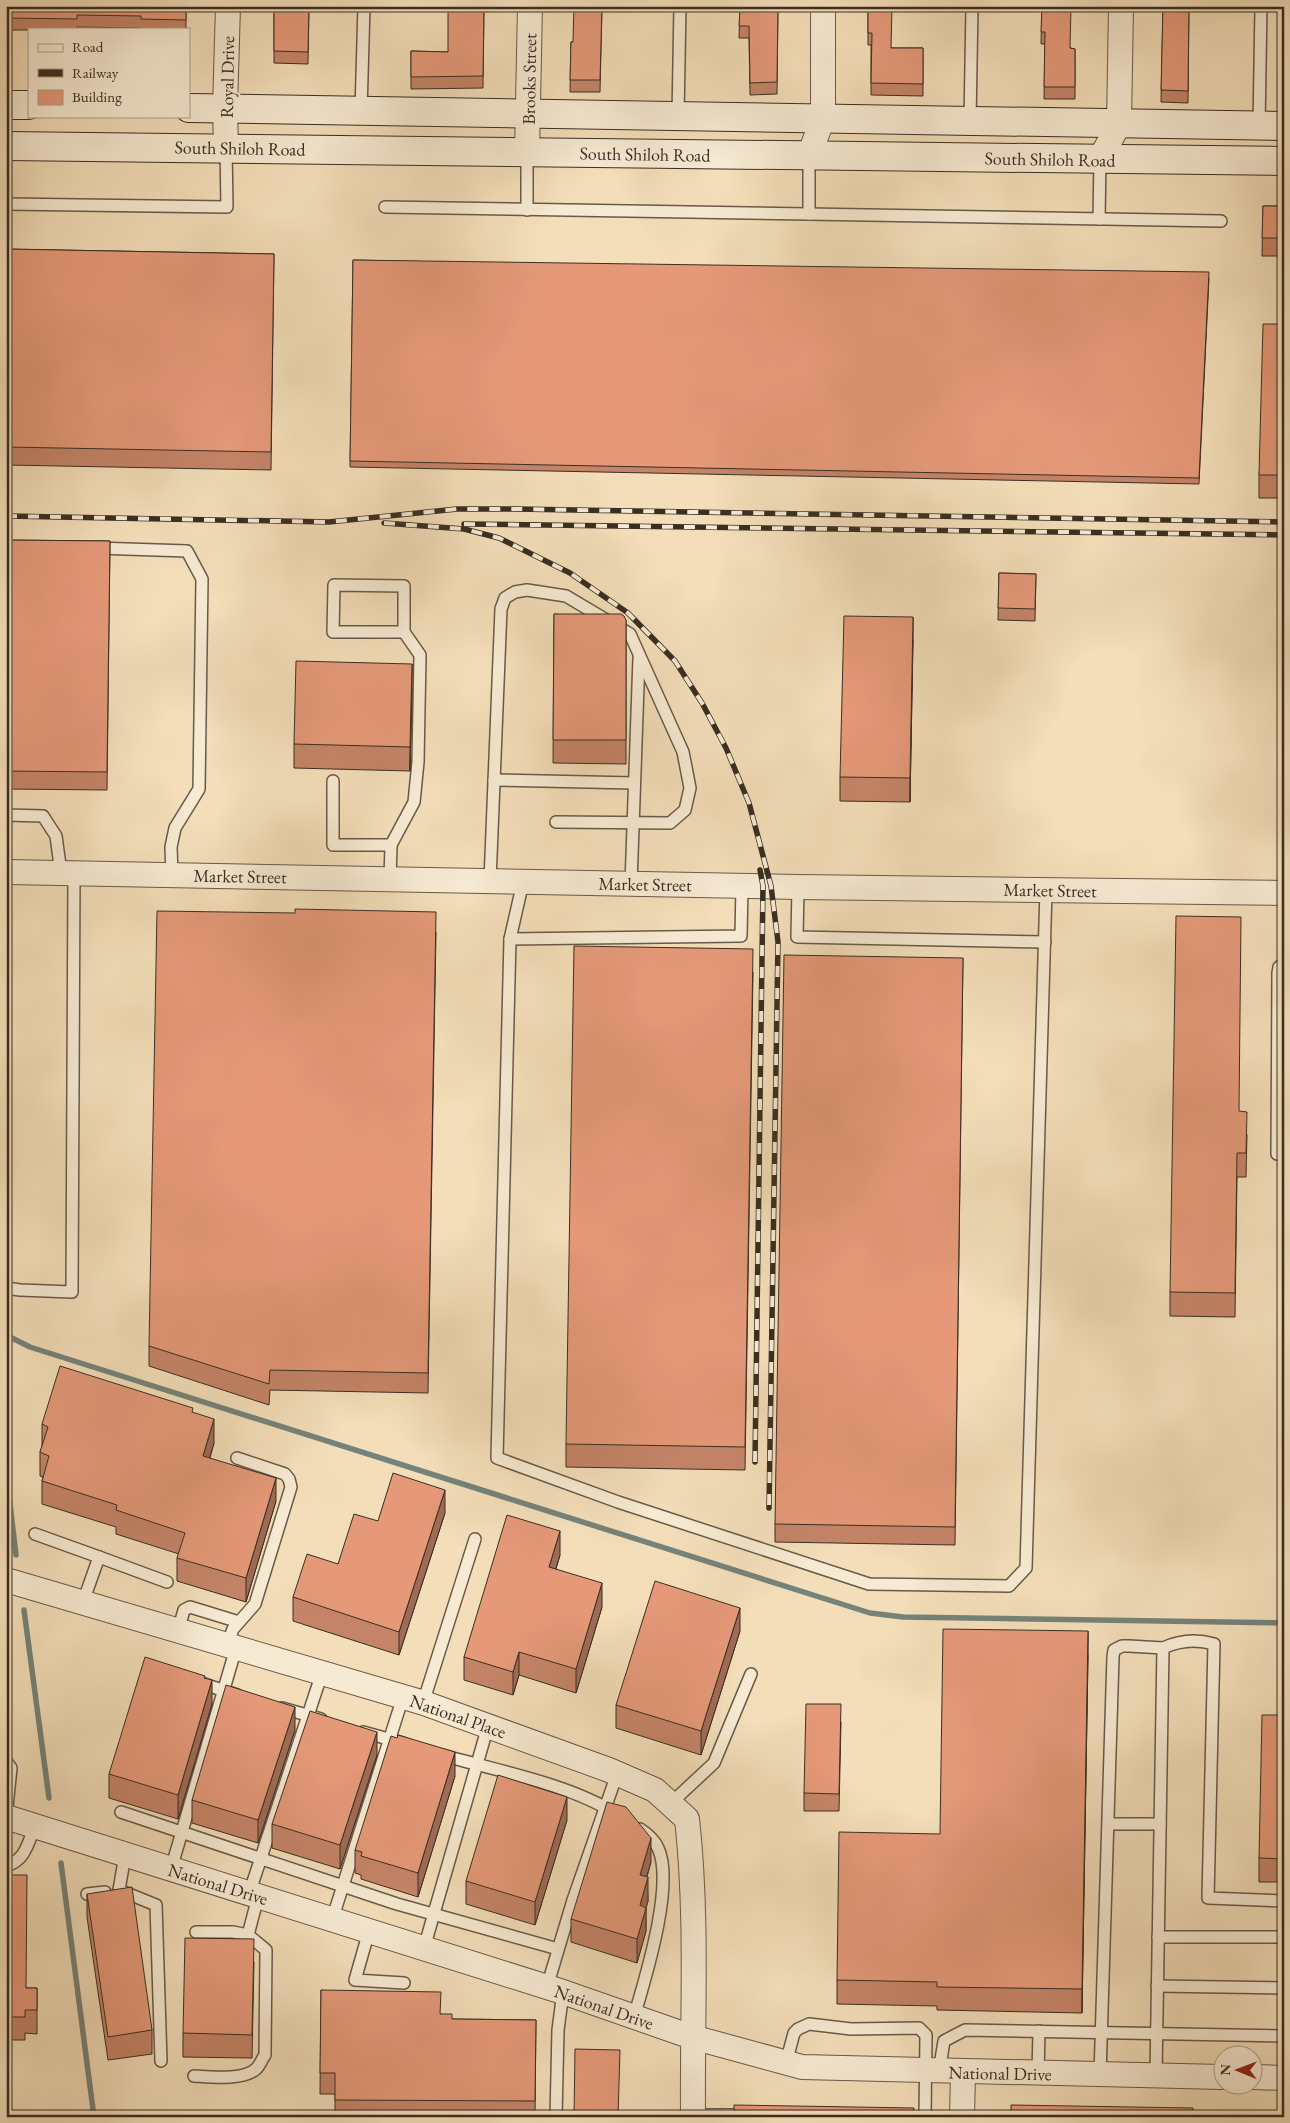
<svg xmlns="http://www.w3.org/2000/svg" width="1290" height="2123" font-family="'EB Garamond',serif">
<style>
.lines{fill:none;stroke-linecap:round;stroke-linejoin:round}
.stream{stroke:#75837a;stroke-width:5.5}
.lane-casing{stroke:#685a48;stroke-width:14}
.street-casing{stroke:#685a48;stroke-width:26}
.secondary-casing{stroke:#392e22;stroke-width:30}
.lane{stroke:#f7ead2;stroke-width:11}
.street{stroke:#f7ead2;stroke-width:24}
.secondary{stroke:#f7ead2;stroke-width:28}
.rail-casing{stroke:#392e22;stroke-width:5.5}
.rail{stroke:#f7ead2;stroke-width:4;stroke-dasharray:11;stroke-linecap:butt}
.wall{fill:#c58468;stroke:#392e22}
.shaded-wall{fill:#a06b55;stroke:#392e22}
.building{fill:#e59979;stroke:#392e22}
.labels{text-anchor:middle;dominant-baseline:central;stroke-width:4.5;stroke-linejoin:round;paint-order:stroke}
.street-label{font-size:18px;fill:#392e22;stroke:#f7ead2}
</style>
<rect width="100%" height="100%" fill="#f3deb9"/>
<filter id="stains"><feTurbulence type="fractalNoise" baseFrequency=".004" numOctaves="4"/><feColorMatrix values="0 0 0 0 .2 0 0 0 0 .09 0 0 0 0 .02 0 0 0 .5 -.17"/></filter>
<radialGradient id="worn" r=".72"><stop offset=".6" stop-color="#630" stop-opacity="0"/><stop offset="1" stop-color="#630" stop-opacity=".3"/></radialGradient>
<g class="lines">
<!-- stream -->
<g class="stream">
<path d="M6 1335 30 1347 870 1613 903 1617 1284 1623"/>
<path d="M6 1470 16 1555"/>
<path d="M24 1610 49 1798"/>
<path d="M61 1863 94 2117"/>
</g>
<!-- lane casing -->
<g class="lane-casing">
<g id="lane">
<path d="M361 111 364 6"/>
<path d="M678 116 680 6"/>
<path d="M970 121 972 6"/>
<path d="M1259 126 1261 6"/>
<path d="M809 156V214"/>
<path d="M6 204 227 207 226 148"/>
<path d="M385 207 1221 221"/>
<path d="M527 210V152"/>
<path d="M1099 219 1100 159"/>
<path d="M96 548 187 551 202 579 199 789 175 828 171 847 172 875"/>
<path d="M494 780 634 783"/>
<path d="M333 781V845H391L390 879"/>
<path d="M6 815 43 816 56 836 61 873"/>
<path d="M391 845 414 802 418 762 420 655 404 632H333L334 585 404 586V632"/>
<path d="M490 881 501 609 505 598 515 592 527 590 566 596 630 634 683 752 690 788 685 810 670 823 556 822"/>
<path d="M523 882 510 939 497 1458 618 1502 869 1584 1009 1586 1026 1568 1046 890"/>
<path d="M631 884 639 658"/>
<path d="M798 887 797 937 1045 942"/>
<path d="M510 939 741 936 742 886"/>
<path d="M1277 1154 1278 973 1279 967 1284 963"/>
<path d="M6 1288 20 1290 72 1292 74 873"/>
<path d="M35 1534 99 1557 83 1602"/>
<path d="M99 1557 167 1582"/>
<path d="M178 1631 184 1610 190 1607 239 1622"/>
<path d="M227 1645 233 1629 255 1604 291 1487 289 1479 285 1474 237 1458"/>
<path d="M198 1682 237 1695"/>
<path d="M423 1703 475 1539"/>
<path d="M282 1708 321 1719"/>
<path d="M363 1732 403 1743"/>
<path d="M442 1755C498 1771 570 1784 618 1815"/>
<path d="M6 1761 11 1768 6 1817"/>
<path d="M670 1804 714 1763 751 1674"/>
<path d="M121 1812 397 1904 558 1949"/>
<path d="M1109 1824H1160"/>
<path d="M125 1855 119 1890 156 1905 161 2061"/>
<path d="M6 1866C25 1861 28 1843 35 1826"/>
<path d="M171 1869 236 1648"/>
<path d="M87 1894 105 1892"/>
<path d="M249 1894 322 1673"/>
<path d="M332 1920 403 1697"/>
<path d="M369 1931 355 1980 404 1983"/>
<path d="M196 1932H233L248 1935"/>
<path d="M1158 1937H1284"/>
<path d="M424 1948 488 1726"/>
<path d="M1157 1986 1284 1988"/>
<path d="M547 1987 573 1900 617 1774"/>
<path d="M634 2017C645 1979 675 1884 658 1848 655 1841 647 1833 640 1829"/>
<path d="M786 2063 794 2033 798 2029 809 2024 851 2029 919 2028 926 2035 925 2117"/>
<path d="M939 2072 944 2041 965 2030 1284 2036"/>
<path d="M1038 2074 1039 2031"/>
<path d="M1100 2075 1113 1657 1114 1650 1122 1646H1129L1163 1648"/>
<path d="M1156 2075 1163 1648C1180 1640 1197 1639 1214 1644L1208 1898 1284 1901"/>
<path d="M194 2076C210 2077 245 2081 257 2068 260 2065 262 2059 265 2055L266 1950 248 1935 258 1897"/>
<path d="M693 2115H726"/>
<path d="M556 2117 558 2030 563 1992"/>
<path d="M726 2117V2115H748"/>
</g>
</g>
<!-- street casing -->
<g class="street-casing">
<g id="street">
<path d="M226 148 225 108 228 6"/>
<path d="M527 152 530 6"/>
<path d="M809 156 823 118V6"/>
<path d="M1100 159 1119 124 1121 6"/>
<path d="M6 872 798 887 1284 893"/>
<path d="M6 1580 424 1703 609 1770 655 1790 687 1819C698 1918 692 2017 693 2117"/>
<path d="M6 1817 563 1992 692 2037 802 2067 1222 2077"/>
<path d="M1252 2077 1284 2078"/>
<path d="M962 2117 963 2072"/>
</g>
</g>
<!-- secondary casing -->
<g class="secondary-casing">
<g id="secondary">
<path d="M6 105H29"/>
<path d="M189 108 1284 126"/>
<path d="M6 146 1284 161"/>
</g>
</g>
<!-- lane -->
<use href="#lane" class="lane"/>
<!-- street -->
<use href="#street" class="street"/>
<!-- secondary -->
<use href="#secondary" class="secondary"/>
<!-- rail casing -->
<g class="rail-casing">
<g id="rail">
<path d="M6 516 329 522 457 509H516L1284 522"/>
<path d="M384 523 464 529 499 538 570 573 628 613 675 661 702 703 726 748 749 803 771 886 778 942 769 1508"/>
<path d="M464 524 1284 535"/>
<path d="M755 1462 763 886 760 870"/>
</g>
</g>
<!-- rail -->
<use href="#rail" class="rail"/>
</g>
<!-- wall -->
<g class="wall">
<path d="M6 6H186V29H141V28L77 27V29H29V30H6Z"/>
<path d="M274 6H309L308 64 274 63Z"/>
<path d="M484 6 483 88 411 89V51L448 52Z"/>
<path d="M602 6 600 92H570L571 42H573Z"/>
<path d="M740 6H778L777 94 750 95 749 38H739Z"/>
<path d="M868 6 891 48H923V96L871 95V45H868Z"/>
<path d="M1042 6 1070 48 1075 49V99H1044L1045 44H1041Z"/>
<path d="M1163 6H1189L1188 103 1161 102Z"/>
<path d="M1263 206H1284V256H1262Z"/>
<path d="M6 249 274 254 271 470 6 465Z"/>
<path d="M353 260 1209 278 1199 484 350 467Z"/>
<path d="M1284 324V498H1259V475Z"/>
<path d="M6 540 110 541 107 790 6 789Z"/>
<path d="M999 573 1036 574 1035 621 998 620Z"/>
<path d="M554 614 626 620V764L553 763Z"/>
<path d="M913 640 910 802 840 801V777Z"/>
<path d="M412 687 410 771 294 768V744Z"/>
<path d="M436 932 428 1393 270 1390 269 1405 149 1366V1346Z"/>
<path d="M963 958 955 1545 775 1542V1524Z"/>
<path d="M753 972 745 1470 566 1467V1444Z"/>
<path d="M1239 1111 1247 1135 1246 1177H1237L1235 1317 1170 1316V1292Z"/>
<path d="M193 1412 214 1443 210 1458 276 1501 246 1602 177 1581V1558L179 1554 116 1534V1527L42 1504V1481L43 1477 40 1476V1452L42 1447V1424Z"/>
<path d="M445 1513 399 1655 293 1621V1597L338 1564 378 1521Z"/>
<path d="M560 1555 556 1569 602 1607 576 1693 519 1675 513 1695 464 1680V1657Z"/>
<path d="M740 1631 701 1755 616 1728V1705Z"/>
<path d="M1088 1655 1082 2013 937 2010V2006L837 2004V1980L940 1834Z"/>
<path d="M205 1678 212 1704 178 1819 109 1798V1774Z"/>
<path d="M6 1684 11 1717V1741H6Z"/>
<path d="M1284 1715V1882H1259V1858Z"/>
<path d="M841 1722 839 1811H804V1793Z"/>
<path d="M295 1730 258 1843 192 1823V1800Z"/>
<path d="M377 1755 340 1869 272 1848V1824Z"/>
<path d="M455 1776 418 1897 361 1879V1875L355 1873V1850Z"/>
<path d="M567 1820 535 1925 466 1904V1881Z"/>
<path d="M651 1862 647 1877 648 1901 646 1908V1931L637 1963 571 1942V1919Z"/>
<path d="M6 1875 26 1988H37V2034L25 2033V2040H6Z"/>
<path d="M87 1894 152 2030V2054L108 2060 87 1917Z"/>
<path d="M254 1962 252 2058 183 2057V2033Z"/>
<path d="M321 1990 441 2014 452 2019 536 2020 535 2117H335V2094H320Z"/>
</g>
<!-- shaded-wall -->
<g class="shaded-wall">
<path d="M913 617V640L910 802V778Z"/>
<path d="M412 664V687L410 771V747Z"/>
<path d="M214 1419V1443L203 1479V1456Z"/>
<path d="M276 1478V1501L246 1602V1578Z"/>
<path d="M445 1490V1513L399 1655V1632Z"/>
<path d="M560 1531V1555L549 1591V1567Z"/>
<path d="M602 1583V1607L576 1693V1669Z"/>
<path d="M740 1608V1631L701 1755V1731Z"/>
<path d="M1088 1631V1655L1082 2013V1989Z"/>
<path d="M519 1652V1675L513 1695V1672Z"/>
<path d="M212 1680V1704L178 1819V1795Z"/>
<path d="M295 1707V1730L258 1843V1820Z"/>
<path d="M377 1732V1755L340 1869V1845Z"/>
<path d="M455 1752V1776L418 1897V1873Z"/>
<path d="M567 1797V1820L535 1925V1902Z"/>
<path d="M651 1838V1862L640 1898V1875Z"/>
<path d="M648 1877V1901L640 1929V1905Z"/>
<path d="M646 1908V1931L637 1963V1939Z"/>
</g>
<!-- building -->
<g class="building">
<path d="M6 6H186V20L141 19V16L77 15V19L6 18Z"/>
<path d="M274 6H309L308 52 274 51Z"/>
<path d="M448 6H484L483 76 411 77V51L448 52Z"/>
<path d="M574 6H602L600 80H570L571 42H573Z"/>
<path d="M740 6H778L777 82 750 83 749 26H739Z"/>
<path d="M868 6H892L891 48H923V84L871 83 872 33H868Z"/>
<path d="M1042 6H1071L1070 48 1075 49V87H1044L1045 32H1041Z"/>
<path d="M1163 6H1189L1188 91 1161 90Z"/>
<path d="M1263 206H1284V238H1262Z"/>
<path d="M6 249 274 254 271 452 6 447Z"/>
<path d="M353 260 1209 272 1199 478 350 461Z"/>
<path d="M1263 324H1284V475H1259Z"/>
<path d="M6 540 110 541 107 772 6 771Z"/>
<path d="M999 573 1036 574 1035 609 998 608Z"/>
<path d="M554 614H621L624 616 626 620V740H553Z"/>
<path d="M844 616 913 617 910 778 840 777Z"/>
<path d="M296 661 412 664 410 747 294 744Z"/>
<path d="M295 909 436 912 428 1373 270 1370 269 1384 149 1346 157 911 295 913Z"/>
<path d="M1176 916 1241 917 1239 1111 1247 1112 1246 1153H1237L1235 1293 1170 1292Z"/>
<path d="M574 946 753 949 745 1447 566 1444Z"/>
<path d="M784 955 963 958 955 1527 775 1524Z"/>
<path d="M60 1366 193 1408 192 1412 214 1419 203 1456 276 1478 246 1578 177 1558 185 1533 116 1510 117 1505 42 1481 49 1456 40 1452 48 1427 42 1424Z"/>
<path d="M393 1473 445 1490 399 1632 293 1597 307 1554 338 1564 354 1514 378 1521Z"/>
<path d="M507 1515 560 1531 549 1567 602 1583 576 1669 519 1652 513 1672 464 1657Z"/>
<path d="M655 1581 740 1608 701 1731 616 1705Z"/>
<path d="M943 1629 1088 1631 1082 1989 937 1987V1982L837 1980 839 1832 940 1834Z"/>
<path d="M145 1657 205 1676 204 1678 212 1680 178 1795 109 1774Z"/>
<path d="M6 1684 11 1717 6 1718Z"/>
<path d="M226 1685 295 1707 258 1820 192 1800Z"/>
<path d="M806 1704H841L839 1794 804 1793Z"/>
<path d="M310 1711 377 1732 340 1845 272 1824Z"/>
<path d="M1262 1715H1284V1859L1259 1858Z"/>
<path d="M398 1735 455 1752 418 1873 361 1856 362 1852 355 1850 391 1736 397 1738Z"/>
<path d="M498 1775 567 1797 535 1902 466 1881Z"/>
<path d="M607 1802 626 1807 651 1838 640 1875 648 1877 640 1905 646 1908 637 1939 571 1919Z"/>
<path d="M6 1875H27L26 1988H37V2010H25V2017H6Z"/>
<path d="M132 1887 152 2030 108 2037 87 1894Z"/>
<path d="M185 1938 254 1939 252 2035 183 2033Z"/>
<path d="M321 1990 441 1992 440 2014H452V2019L536 2020 535 2101 335 2100V2073H320Z"/>
<path d="M575 2049 620 2050 618 2117H574Z"/>
<path d="M734 2105 914 2108 913 2117H734Z"/>
<path d="M1011 2105 1193 2108V2117H1011Z"/>
</g>
<g class="labels">
<!-- street labels -->
<g class="street-label">
<text transform="translate(227 77) rotate(-89)">Royal Drive</text>
<text transform="translate(529 79) rotate(-89)">Brooks Street</text>
<text transform="translate(240 148) rotate(1)">South Shiloh Road</text>
<text transform="translate(645 154) rotate(1)">South Shiloh Road</text>
<text transform="translate(1050 159) rotate(1)">South Shiloh Road</text>
<text transform="translate(240 876) rotate(1)">Market Street</text>
<text transform="translate(645 884) rotate(1)">Market Street</text>
<text transform="translate(1050 890) rotate(1)">Market Street</text>
<text transform="translate(458 1716) rotate(19)">National Place</text>
<text transform="translate(218 1884) rotate(17)">National Drive</text>
<text transform="translate(604 2007) rotate(19)">National Drive</text>
<text transform="translate(1000 2073) rotate(1)">National Drive</text>
</g>
</g>
<!-- margin -->
<rect width="1290" height="2123" fill="none" stroke="#f3deb9" stroke-width="25"/>
<rect x="8" y="8" width="1275" height="2108" fill="none" stroke="#392e22" stroke-width="2.5"/>
<rect x="12" y="12" width="1265" height="2098" fill="none" stroke="#392e22"/>
<!-- legend -->
<rect x="28" y="28" width="162" height="90" fill="#f7ead2" stroke="#ab9f8c"/>
<rect x="38" y="44" width="25" height="8" fill="#f7ead2" stroke="#ab9f8c"/>
<text x="72" y="52" font-size="15" fill="#392e22">Road</text>
<rect x="38" y="69" width="25" height="8" fill="#392e22" stroke="#ab9f8c"/>
<text x="72" y="78" font-size="15" fill="#392e22">Railway</text>
<rect x="38" y="90" width="25" height="15" fill="#e59979" stroke="#ab9f8c"/>
<text x="72" y="102" font-size="15" fill="#392e22">Building</text>
<!-- north arrow -->
<g transform="translate(1238 2070) rotate(271)"><circle r="24" fill="#f7ead2" stroke="#ab9f8c"/>
<path d="M0-4L9 19L0 12L-9 19Z" fill="#8f2418"/>
<text y="-8" font-size="14" font-weight="bold" text-anchor="middle" fill="#392e22">N</text>
</g>
<rect width="100%" height="100%" filter="url(#stains)"/>
<rect width="100%" height="100%" fill="url(#worn)"/>
</svg>
